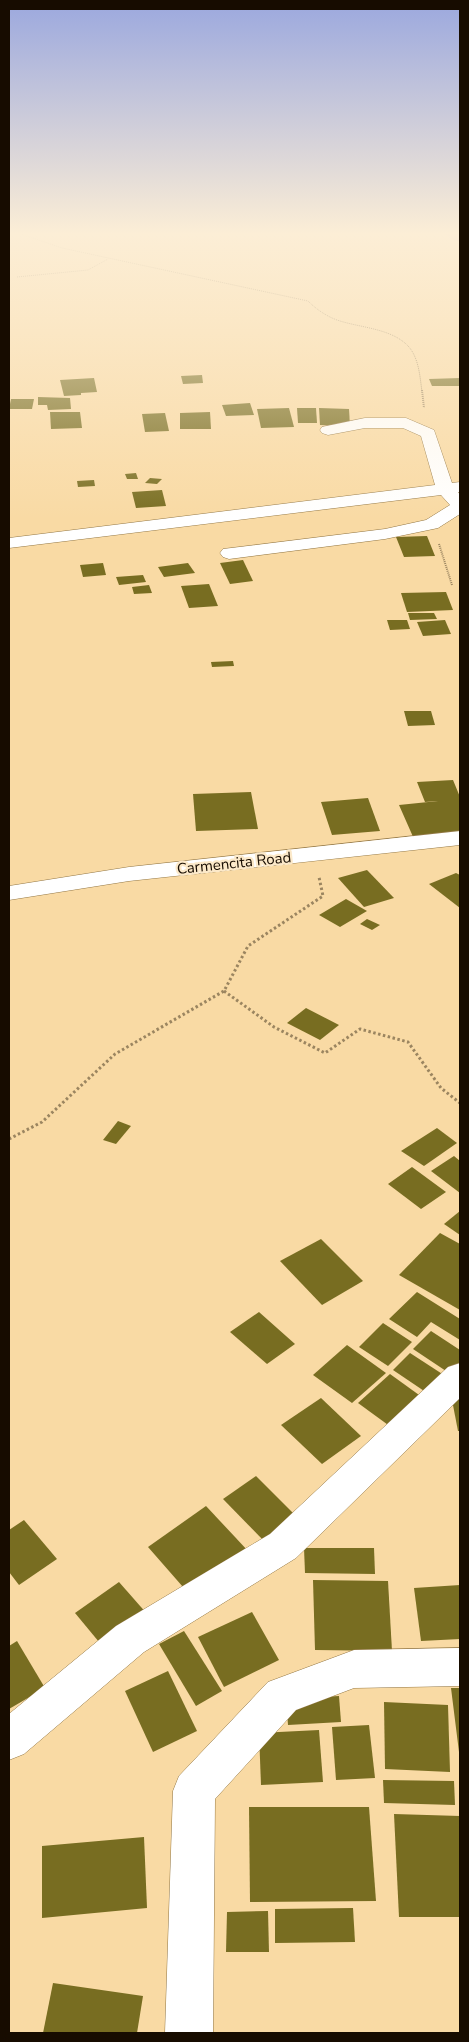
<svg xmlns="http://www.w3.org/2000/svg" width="469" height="2042" font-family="'Nunito Sans',sans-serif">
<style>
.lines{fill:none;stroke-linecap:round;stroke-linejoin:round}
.river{fill:#c797cf;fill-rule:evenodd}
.building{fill:#786d21}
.minor-casing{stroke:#937744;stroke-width:1}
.path-far2{stroke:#9b8560;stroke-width:1;stroke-dasharray:1 1;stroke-linecap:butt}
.path-far1{stroke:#9b8560;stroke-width:2;stroke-dasharray:1 1;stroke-linecap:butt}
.path{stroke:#9b8560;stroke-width:3;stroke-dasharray:2.5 2.5;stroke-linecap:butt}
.minor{fill:#fff;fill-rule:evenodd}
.labels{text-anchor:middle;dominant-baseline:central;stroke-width:4.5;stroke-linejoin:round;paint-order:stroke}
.street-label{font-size:15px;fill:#170c00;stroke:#fce9c9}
</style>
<rect width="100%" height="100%" fill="#f9daa4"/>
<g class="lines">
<!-- river -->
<path class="river" d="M445 233H460V242L449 238Z"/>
</g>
<!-- building -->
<g class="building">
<path d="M202 375 203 383 183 384 181 376Z"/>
<path d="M94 378 97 392 81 393V395L64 396 60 380Z"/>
<path d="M460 378V386H432L429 379Z"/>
<path d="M38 397 70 398 71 409 48 410 47 405H38Z"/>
<path d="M11 399H34L32 409H9Z"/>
<path d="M250 403 254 415 226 416 222 405Z"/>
<path d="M289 408 294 427 261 428 257 409Z"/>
<path d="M297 408H316L317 423H298Z"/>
<path d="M319 408 349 409 350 426 320 425Z"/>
<path d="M50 412H80L82 428 51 429Z"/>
<path d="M210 412 211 429H180V413Z"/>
<path d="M165 413 169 431 145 432 142 414Z"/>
<path d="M136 473 138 479H127L125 474Z"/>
<path d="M150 478 162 479 157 484 145 483Z"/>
<path d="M94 480 95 486 78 487 77 481Z"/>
<path d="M162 490 166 506 136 508 132 492Z"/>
<path d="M427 536 435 556 404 557 396 537Z"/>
<path d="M243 560 253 581 230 584 220 563Z"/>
<path d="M103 563 106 575 83 577 80 565Z"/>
<path d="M188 563 195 573 164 577 158 567Z"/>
<path d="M143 575 146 582 119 585 116 577Z"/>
<path d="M209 584 218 606 189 608 181 586Z"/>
<path d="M149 585 152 593 134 594 132 587Z"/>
<path d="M446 592 453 610 407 612 401 593Z"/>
<path d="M408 613H434L437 619 410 620Z"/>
<path d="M387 620H407L410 629 390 630Z"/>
<path d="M445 620 451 634 423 636 417 622Z"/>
<path d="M233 661 234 666 212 667 211 662Z"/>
<path d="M404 711H431L435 725 408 726Z"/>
<path d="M453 780 460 797V834L414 839 399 805 438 801 425 802 417 782Z"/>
<path d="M251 792 258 829 196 831 193 794Z"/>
<path d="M368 798 380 831 332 835 321 802Z"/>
<path d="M367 870 394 898 364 907 338 878Z"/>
<path d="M456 873 460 875V908L429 884Z"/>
<path d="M346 899 367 911 340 927 319 915Z"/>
<path d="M367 919 380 925 372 930 360 924Z"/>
<path d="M306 1008 339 1025 320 1040 287 1023Z"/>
<path d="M118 1121 131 1126 116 1144 103 1140Z"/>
<path d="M437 1128 457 1143 424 1166 401 1151Z"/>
<path d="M454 1156 460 1161V1193L431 1171Z"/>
<path d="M412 1167 446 1192 421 1209 388 1184Z"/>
<path d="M460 1211V1235L444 1224Z"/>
<path d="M440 1233 460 1244V1310L399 1275Z"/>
<path d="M321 1239 363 1281 322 1305 280 1261Z"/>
<path d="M417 1292 460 1319V1340L431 1322 417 1337 389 1319Z"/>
<path d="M259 1312 295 1344 267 1364 230 1332Z"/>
<path d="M383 1323 412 1342 388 1366 359 1347Z"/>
<path d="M431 1331 460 1350V1366L452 1375 413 1349Z"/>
<path d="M347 1345 386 1373 352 1403 313 1375Z"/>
<path d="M410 1353 450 1379 433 1397 393 1370Z"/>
<path d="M390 1374 426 1400 395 1430 358 1403Z"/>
<path d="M321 1398 361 1436 322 1464 281 1425Z"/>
<path d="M460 1399V1431H458L452 1400Z"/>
<path d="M256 1476 297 1517 264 1541 223 1499Z"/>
<path d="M206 1506 249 1552 190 1595 148 1547Z"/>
<path d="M24 1520 57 1559 19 1585 9 1572V1530Z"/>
<path d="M304 1548H374L375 1574 305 1573Z"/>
<path d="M313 1580 388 1581 392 1651 315 1650Z"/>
<path d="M119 1582 148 1615 104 1648 75 1613Z"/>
<path d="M460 1585V1639L421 1641 414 1588Z"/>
<path d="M252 1612 279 1660 224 1687 198 1637Z"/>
<path d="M184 1631 222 1691 196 1706 159 1644Z"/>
<path d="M17 1641 45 1688 9 1709V1646Z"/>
<path d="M168 1671 197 1731 153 1752 125 1691Z"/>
<path d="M451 1688H460V1752H459Z"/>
<path d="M339 1696 341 1722 288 1725 286 1699Z"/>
<path d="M384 1702 448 1705 450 1772 385 1769Z"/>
<path d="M369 1725 375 1778 336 1780 332 1727Z"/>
<path d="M319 1730 323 1782 261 1785 259 1733Z"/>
<path d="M383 1780 454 1781 455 1805 384 1803Z"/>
<path d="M249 1807H369L376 1901 250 1902Z"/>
<path d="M394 1814 460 1816V1917H399Z"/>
<path d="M144 1837 147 1908 42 1918V1846Z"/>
<path d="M353 1908 355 1942 275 1943V1909Z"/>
<path d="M268 1911 269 1952H226L227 1912Z"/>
<path d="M53 1983 143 1996 137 2033H43Z"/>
</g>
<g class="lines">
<!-- minor casing -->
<g class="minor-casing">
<g id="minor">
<path d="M365 418H406L434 430 452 483 460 482V492H458L460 495V514L438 528 385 539 229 559 223 557 220 553 223 549 385 529 426 520 450 505 441 495 9 548V538L435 485 421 436 403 428H365L328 435 322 433 320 430 322 427Z"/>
<path d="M460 831V845L129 881 9 900V886L129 867Z"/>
<path d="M460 1363V1398L296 1558 144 1652 24 1754 9 1760V1714L116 1626 270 1534 448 1367Z"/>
<path d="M460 1648V1686L354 1688 296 1710 215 1799 213 2033H165L173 1791 179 1776 268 1682 354 1650Z"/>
</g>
</g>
<!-- path-far2 -->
<g class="path-far2">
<path d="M18 233 62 248 308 301C316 309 326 316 337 320 360 328 392 328 409 347 419 359 420 377 422 392"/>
<path d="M17 277 88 270 108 259"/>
</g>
<!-- path-far1 -->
<g class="path-far1">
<path d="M422 390 424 408"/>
<path d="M439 544 452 585"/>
</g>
<!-- path -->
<g class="path">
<path d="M224 991 274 1027 325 1053 360 1029 408 1042 441 1088 460 1103"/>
<path d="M9 1139 42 1122 115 1054 224 991 248 946 323 896 319 877"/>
</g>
<!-- minor -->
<use href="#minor" class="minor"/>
</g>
<!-- sky -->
<linearGradient id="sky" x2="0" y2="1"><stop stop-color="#9ba8de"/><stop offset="0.45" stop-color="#fceed6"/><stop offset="1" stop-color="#fceed6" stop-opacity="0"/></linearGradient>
<rect width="469" height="519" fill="url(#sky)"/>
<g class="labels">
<!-- street labels -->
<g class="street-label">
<text transform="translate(234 863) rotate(-6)">Carmencita Road</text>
</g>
</g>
<!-- border -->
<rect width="469" height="2042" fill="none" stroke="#170c00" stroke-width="20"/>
</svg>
